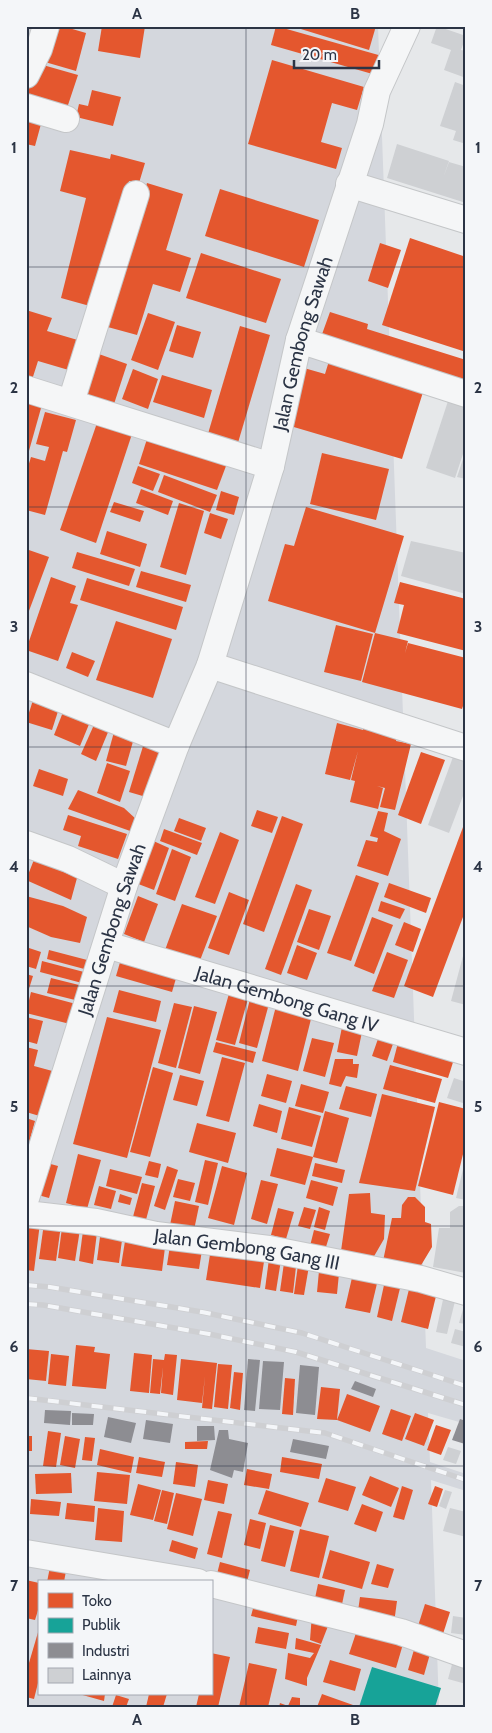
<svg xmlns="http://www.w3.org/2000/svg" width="492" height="1733" font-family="Cabin,sans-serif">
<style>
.built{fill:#d4d7dd;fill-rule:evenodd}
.shops{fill:#e4572e}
.public{fill:#17a398}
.industry{fill:#8d8d92}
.building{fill:#ced0d3}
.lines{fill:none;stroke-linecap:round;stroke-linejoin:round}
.street-casing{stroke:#c4c6c8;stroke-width:28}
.street{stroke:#f5f6f7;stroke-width:26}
.rail-casing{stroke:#cecfd2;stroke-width:5.5}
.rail{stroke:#f4f6f9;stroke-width:4;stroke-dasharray:11;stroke-linecap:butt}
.grid{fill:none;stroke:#2b3445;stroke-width:1;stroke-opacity:0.55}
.labels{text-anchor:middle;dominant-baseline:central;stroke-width:5;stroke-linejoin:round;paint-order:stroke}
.street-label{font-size:19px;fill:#2b3445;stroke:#f4f6f9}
.neatline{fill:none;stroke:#2b3445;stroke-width:2}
.grid-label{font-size:16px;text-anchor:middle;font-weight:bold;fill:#2b3445}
</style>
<rect width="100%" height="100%" fill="#e6e8ea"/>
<!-- built -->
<path class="built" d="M26 26H378L426 1348 466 1361V1424L428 1413 430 1462 466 1474V1491L431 1480 439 1707H26ZM39 1582H211V1694H39Z"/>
<!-- shops -->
<g class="shops">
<path d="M55 26H62L86 33 76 71 45 62Z"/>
<path d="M102 26H145L140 58 98 51Z"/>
<path d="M276 26 382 56 376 75 271 45Z"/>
<path d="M291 26H376L369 50Z"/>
<path d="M272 60 364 87 357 110 332 103 321 142 342 148 336 169 248 144Z"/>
<path d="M36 63 78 75 65 114 26 102V93Z"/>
<path d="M92 90 121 97 113 126 76 117 79 104 88 106Z"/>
<path d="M26 119 41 124 35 146 26 144Z"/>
<path d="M70 150 110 159 111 154 145 163 139 183 129 181 97 308 61 298 86 198 60 191Z"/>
<path d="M147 183 183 194 166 250 191 258 180 292 153 284 137 335 104 326Z"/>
<path d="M220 189 319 220 304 267 205 236Z"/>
<path d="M410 238 466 257V352L382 325Z"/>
<path d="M380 243 401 250 388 288 368 281Z"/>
<path d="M201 253 281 279 266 323 186 298Z"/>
<path d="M26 310 52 318 47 331 81 341 72 371 38 361 31 383 26 381Z"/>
<path d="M330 312 368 324 367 329 466 360V384L321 337Z"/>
<path d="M148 313 175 322 158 370 131 360Z"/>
<path d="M177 325 201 332 193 358 169 351Z"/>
<path d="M240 326 270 335 237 446 207 437Z"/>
<path d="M96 353 127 364 114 404 83 393Z"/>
<path d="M329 361 424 389 402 459 287 425 304 368 325 374Z"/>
<path d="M133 369 158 379 148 409 122 399Z"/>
<path d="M162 375 212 390 204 418 153 402Z"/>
<path d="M28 397 43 401 27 458 26 404Z"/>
<path d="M45 412 76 420 67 452 63 451 45 515 26 510V473L31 457 45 461 49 447 36 444Z"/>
<path d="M97 423 132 434 96 543 60 530Z"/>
<path d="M147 439 226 466 217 490 139 464Z"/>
<path d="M322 453 389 469 376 520 310 504Z"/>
<path d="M138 466 160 474 153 491 132 483Z"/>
<path d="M164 475 217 495 210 512 158 492Z"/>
<path d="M141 489 173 501 168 515 136 503Z"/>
<path d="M221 491 239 497 234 515 216 510Z"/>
<path d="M114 502 144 511 140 522 110 512Z"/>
<path d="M179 503 204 511 186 575 160 567Z"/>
<path d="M306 507 404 536 375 633 268 601 285 544 294 546Z"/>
<path d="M210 513 228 519 221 539 204 533Z"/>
<path d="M107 531 147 544 140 567 100 554Z"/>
<path d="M26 549 49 557 26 619Z"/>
<path d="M77 552 135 569 129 586 72 568Z"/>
<path d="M141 571 191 585 186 602 136 587Z"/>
<path d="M51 577 76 586 70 603 78 605 58 661 26 650Z"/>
<path d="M87 578 183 607 176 630 80 600Z"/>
<path d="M400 582 466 599V651L397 633 404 605 394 603Z"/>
<path d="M116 621 172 639 153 698 96 680Z"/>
<path d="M336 625 373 634 361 681 324 672Z"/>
<path d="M375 633 408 641 405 653 408 643 466 658V697L462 709 362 682Z"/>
<path d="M72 652 95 661 88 677 66 668Z"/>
<path d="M34 697 60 705 52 730 26 722Z"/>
<path d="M65 707 92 717 80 746 54 735Z"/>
<path d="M97 718 111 725 96 761 81 754Z"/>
<path d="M365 720 397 734 396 741 411 744 395 810 380 807 385 788 377 786 383 788 378 809 350 802 355 781 351 780 358 751 350 780 325 774 337 723 363 730Z"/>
<path d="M114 732 134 738 126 766 106 761Z"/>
<path d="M144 743 168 750 153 799 129 792Z"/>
<path d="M421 752 445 760 421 824 398 815Z"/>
<path d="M107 763 130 771 120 802 97 793Z"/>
<path d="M39 769 68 779 63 796 33 786Z"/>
<path d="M78 790 124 808 137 820 133 832 68 809Z"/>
<path d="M257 810 278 817 272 833 251 826Z"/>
<path d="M378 811 388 813 384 831 401 839 388 876 357 866 366 840 377 842 378 838 370 836Z"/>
<path d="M68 815 127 834 118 859 78 846 81 836 63 830Z"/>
<path d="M282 816 303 824 264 932 243 924Z"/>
<path d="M179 818 206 828 201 841 174 831Z"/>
<path d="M466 819V909L433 997 404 986Z"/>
<path d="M164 829 202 843 197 855 160 841Z"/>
<path d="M220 832 239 840 215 904 195 897Z"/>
<path d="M149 839 169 848 154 890 133 882Z"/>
<path d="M172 849 191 857 175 901 156 894Z"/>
<path d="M37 852 59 870 77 878 71 900 26 880Z"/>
<path d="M356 875 379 883 351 961 327 953Z"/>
<path d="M389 883 431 898 426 913 384 897Z"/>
<path d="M296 884 312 890 281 975 265 969Z"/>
<path d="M229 892 249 900 229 955 208 948Z"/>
<path d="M26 896 63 906 87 917 80 943 51 937 26 926Z"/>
<path d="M138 896 158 904 144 942 124 934Z"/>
<path d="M381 901 405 909 400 919 378 911Z"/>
<path d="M182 904 217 916 199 963 165 950Z"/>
<path d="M309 909 331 916 319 950 297 942Z"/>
<path d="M372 917 393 925 374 974 354 966Z"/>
<path d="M404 922 421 929 413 952 395 945Z"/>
<path d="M297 945 317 953 307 980 287 973Z"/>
<path d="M26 947 41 952 36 969 26 966Z"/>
<path d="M49 950 91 961 88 970 47 959Z"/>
<path d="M387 952 408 960 394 998 372 991Z"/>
<path d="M121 959 177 975 172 992 116 976Z"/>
<path d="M42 961 84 972 82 983 40 972Z"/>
<path d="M26 974 33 976 27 995H26Z"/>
<path d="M51 978 79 985 75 1000 47 993Z"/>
<path d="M119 990 161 1001 156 1022 113 1012Z"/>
<path d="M230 990 249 995 235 1045 216 1040Z"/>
<path d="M31 992 76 1004 70 1024 26 1013Z"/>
<path d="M251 995 270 1000 257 1048 239 1043Z"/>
<path d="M174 1003 192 1007 176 1068 158 1063Z"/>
<path d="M194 1006 217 1012 200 1074 178 1068Z"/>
<path d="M276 1006 312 1015 298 1071 262 1061Z"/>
<path d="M26 1017 43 1021 37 1044 26 1041Z"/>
<path d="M107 1017 161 1030 127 1158 73 1144Z"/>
<path d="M342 1027 362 1032 357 1056 337 1052Z"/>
<path d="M379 1036 394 1041 387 1061 372 1056Z"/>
<path d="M312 1038 334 1043 325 1077 303 1071Z"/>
<path d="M399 1039 455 1056 448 1078 393 1062Z"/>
<path d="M216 1042 256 1052 253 1063 213 1052Z"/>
<path d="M26 1047 38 1050 34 1066 56 1072 43 1117 26 1112Z"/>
<path d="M222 1057 245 1063 229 1122 206 1116Z"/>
<path d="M335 1059H353V1064H359L357 1078 346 1076 341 1087 329 1084Z"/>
<path d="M390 1065 442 1079 435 1103 383 1089Z"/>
<path d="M153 1067 173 1073 150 1157 130 1152Z"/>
<path d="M267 1074 292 1081 286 1103 261 1096Z"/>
<path d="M180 1075 204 1081 197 1106 173 1100Z"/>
<path d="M301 1084 329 1092 323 1113 295 1106Z"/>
<path d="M346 1086 377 1094 371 1117 339 1109Z"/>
<path d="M382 1094 435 1107 415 1191 359 1183Z"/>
<path d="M439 1102 466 1109V1142L453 1195 418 1186Z"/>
<path d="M259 1104 282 1111 277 1133 253 1126Z"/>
<path d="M289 1107 321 1116 312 1147 281 1139Z"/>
<path d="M325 1111 349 1118 337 1163 313 1157Z"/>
<path d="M26 1118 35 1121 29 1143H26Z"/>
<path d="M197 1123 236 1133 228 1163 189 1152Z"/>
<path d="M277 1148 313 1157 305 1185 270 1176Z"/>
<path d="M78 1154 101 1160 87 1209 66 1203Z"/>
<path d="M205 1160 218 1163 208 1205 195 1202Z"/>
<path d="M149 1161 161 1164 158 1178 145 1175Z"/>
<path d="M47 1163 58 1166 49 1198 38 1195Z"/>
<path d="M315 1163 345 1170 342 1183 312 1176Z"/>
<path d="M167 1166 178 1170 165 1210 154 1206Z"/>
<path d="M222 1166 247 1173 234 1225 208 1218Z"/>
<path d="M110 1169 142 1177 137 1194 106 1186Z"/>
<path d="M178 1179 195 1183 190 1201 173 1197Z"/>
<path d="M261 1180 278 1184 267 1224 251 1219Z"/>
<path d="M311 1180 338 1187 333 1206 306 1198Z"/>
<path d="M142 1183 155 1186 143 1231 130 1228Z"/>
<path d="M99 1186 116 1191 111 1209 94 1205Z"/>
<path d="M370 1193 371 1213 385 1215 384 1239 373 1258 341 1251 349 1194Z"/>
<path d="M120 1194 132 1198 130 1205 118 1202Z"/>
<path d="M408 1197H415L425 1207V1222L431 1224 432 1247 420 1267 383 1261 392 1218H401L402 1205Z"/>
<path d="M175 1201 199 1206 194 1230 170 1225Z"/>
<path d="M304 1207 316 1210 310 1229 298 1226Z"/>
<path d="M319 1207 330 1211 325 1230 314 1227Z"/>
<path d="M278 1208 294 1212 286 1239 271 1235Z"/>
<path d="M45 1216 62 1218 56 1261 39 1259Z"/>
<path d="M63 1220 81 1223 75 1261 58 1258Z"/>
<path d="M26 1221 40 1223 34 1271 26 1270Z"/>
<path d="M84 1223 98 1225 93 1264 79 1261Z"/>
<path d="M314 1230 330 1234 325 1250 310 1246Z"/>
<path d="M126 1235 166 1240 162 1271 121 1266Z"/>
<path d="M100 1237 122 1240 119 1263 97 1260Z"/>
<path d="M171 1239 203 1244 199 1269 167 1265Z"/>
<path d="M211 1248 265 1255 260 1288 206 1280Z"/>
<path d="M285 1256 297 1258 293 1293 280 1291Z"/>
<path d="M269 1259 281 1260 276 1291 265 1289Z"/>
<path d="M320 1260 340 1263 337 1294 317 1292Z"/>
<path d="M298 1265 309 1266 304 1295 294 1294Z"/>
<path d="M354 1269 379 1275 370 1313 345 1308Z"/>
<path d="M386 1276 402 1280 392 1321 377 1317Z"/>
<path d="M410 1285 437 1292 428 1329 401 1322Z"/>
<path d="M76 1345 95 1347 94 1352 110 1354 106 1389 72 1386Z"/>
<path d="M26 1349 49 1351 46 1381 26 1379Z"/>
<path d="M134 1353 152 1355 149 1393 130 1391Z"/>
<path d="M51 1354 69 1356 66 1386 48 1384Z"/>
<path d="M165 1354 177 1355 173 1395 161 1393 163 1367 160 1394 150 1393 153 1359 164 1360Z"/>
<path d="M181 1359 217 1363 212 1409 202 1408 205 1376 202 1403 177 1400Z"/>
<path d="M218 1364 232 1365 228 1409 214 1407Z"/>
<path d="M234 1372 243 1373 240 1410 230 1408Z"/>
<path d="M285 1378 295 1379 293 1415 282 1414Z"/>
<path d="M321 1387 340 1389 337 1420 347 1394 380 1406 370 1432 337 1420 317 1419Z"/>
<path d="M391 1409 411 1416 402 1441 382 1434Z"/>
<path d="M415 1413 434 1420 424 1446 405 1439Z"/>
<path d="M436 1425 451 1430 441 1455 427 1450Z"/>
<path d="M48 1431 61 1433 56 1467 43 1466Z"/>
<rect x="26" y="1436" width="6" height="15"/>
<path d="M65 1436 80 1439 75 1468 60 1465Z"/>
<path d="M85 1437 95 1438 92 1461 82 1460Z"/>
<path d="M208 1441 207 1449H185V1442Z"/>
<path d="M100 1449 134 1457 131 1473 97 1465Z"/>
<path d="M139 1457 165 1462 162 1477 136 1473Z"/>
<path d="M282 1457 322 1464 319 1479 280 1472Z"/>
<path d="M176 1462 198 1465 195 1487 173 1484Z"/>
<path d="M247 1469 272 1474 269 1489 244 1485Z"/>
<path d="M97 1472 130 1475 127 1504 94 1501Z"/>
<path d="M71 1473 72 1493 36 1494 35 1474Z"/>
<path d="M370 1476 399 1488 391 1507 362 1495Z"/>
<path d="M326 1478 356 1487 348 1511 318 1502Z"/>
<path d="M208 1480 228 1484 224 1504 204 1500Z"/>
<path d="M138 1484 161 1490 153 1520 130 1515Z"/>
<path d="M402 1486 413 1490 404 1520 393 1517Z"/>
<path d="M435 1486 443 1489 437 1507 428 1504Z"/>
<path d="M162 1490 174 1493 167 1524 154 1521Z"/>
<path d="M266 1490 309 1503 301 1527 258 1514Z"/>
<path d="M176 1493 202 1499 193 1536 167 1529Z"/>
<path d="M31 1499 61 1502 59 1516 30 1514Z"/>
<path d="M67 1503 95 1506 94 1522 65 1519Z"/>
<path d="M362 1504 383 1512 376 1532 354 1524Z"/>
<path d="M98 1508 124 1511 122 1542 95 1540Z"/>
<path d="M218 1511 232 1514 222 1558 207 1554Z"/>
<path d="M250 1519 266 1523 260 1549 244 1545Z"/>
<path d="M270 1525 294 1531 285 1567 261 1561Z"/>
<path d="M300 1529 329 1536 319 1578 290 1571Z"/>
<path d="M172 1540 198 1548 195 1559 169 1551Z"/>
<path d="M330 1550 370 1562 362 1589 322 1578Z"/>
<path d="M51 1562 67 1565 64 1582H47Z"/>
<path d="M220 1562 250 1570 247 1582 217 1574Z"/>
<path d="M377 1564 394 1569 388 1588 371 1584Z"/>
<path d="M26 1580 39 1583V1607L35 1620 26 1618Z"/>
<path d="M318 1584 345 1590 341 1609 314 1603Z"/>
<path d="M360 1597 397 1601 394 1623 357 1618Z"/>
<path d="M255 1601 299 1611 296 1626 251 1616Z"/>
<path d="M425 1604 450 1612 443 1634 418 1626Z"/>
<path d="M312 1614 330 1621 321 1644 310 1640Z"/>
<path d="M258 1627 289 1633 286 1649 255 1643Z"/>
<path d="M39 1629V1679L34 1699 26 1697V1673Z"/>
<path d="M357 1630 403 1644 396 1668 349 1654Z"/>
<path d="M296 1638 321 1645 307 1678V1686L285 1679 288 1653 310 1658 314 1653 295 1649Z"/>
<path d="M416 1643 432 1647 424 1675 408 1670Z"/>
<path d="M211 1653 230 1657 218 1707H196L199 1694H211Z"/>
<path d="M330 1660 361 1669 355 1691 323 1682Z"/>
<path d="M249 1663 277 1669 268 1707H239Z"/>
<path d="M79 1694H105L104 1701Z"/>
<path d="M149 1694H167L163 1707H146Z"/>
<path d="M322 1694 353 1705V1707H317Z"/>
<path d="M116 1695 129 1699 126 1707H112Z"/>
<path d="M292 1697 300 1698V1707H279L280 1703 288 1706Z"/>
</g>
<!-- public -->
<path class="public" d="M372 1667 441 1688 435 1707H359Z"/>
<!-- industry -->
<g class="industry">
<path d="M248 1359 260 1360 255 1411 244 1410Z"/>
<path d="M263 1361 284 1362 280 1410 259 1409Z"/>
<path d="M300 1365 319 1367 315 1415 296 1413Z"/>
<path d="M355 1381 376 1389 373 1397 351 1389Z"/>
<path d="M45 1410 71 1411 70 1425 44 1423Z"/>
<path d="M72 1413 94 1414 93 1425H72Z"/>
<path d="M108 1417 136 1423 131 1443 104 1437Z"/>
<path d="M460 1419 466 1421 465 1444 452 1440Z"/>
<path d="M146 1420 173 1424 170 1443 143 1439Z"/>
<path d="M197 1426H214L215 1440 197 1441Z"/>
<path d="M219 1430H228L229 1439 248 1443 243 1472 234 1470 232 1478 210 1470Z"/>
<path d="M293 1439 329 1446 326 1459 290 1452Z"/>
</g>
<!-- building -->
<g class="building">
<path d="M437 26 466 36 461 50 466 51V78L444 70 451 50 431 43Z"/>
<path d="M455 82 466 86V144L453 140 456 131 440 126Z"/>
<path d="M397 144 449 161 443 178 449 162 466 167V203L387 178Z"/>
<path d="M449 398 466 403V445L455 478 426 468Z"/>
<path d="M465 453H466V479L457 477Z"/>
<path d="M411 541 466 553V594L401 576Z"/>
<path d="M453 757 466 761V788L449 833 428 825Z"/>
<path d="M463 956H466V1005L451 1001Z"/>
<path d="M454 1078 466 1082V1104L447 1098Z"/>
<path d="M465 1161H466V1200L456 1198Z"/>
<path d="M459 1206H466V1273L433 1267 439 1228H450V1212Z"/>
<path d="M444 1295 456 1297 447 1334 436 1332Z"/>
<path d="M464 1306H466V1324L459 1323Z"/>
<path d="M455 1329 466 1332V1347L451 1343Z"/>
<path d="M448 1447 461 1451 456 1464 443 1460Z"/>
<path d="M445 1490 452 1492 446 1509 439 1506Z"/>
<path d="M450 1508 466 1512V1537L443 1531Z"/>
<path d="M453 1616 466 1618V1635L451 1633Z"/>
<path d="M454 1657 466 1660V1684L448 1679Z"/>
</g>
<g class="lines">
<!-- street casing -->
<g class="street-casing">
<g id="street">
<path d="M26 75 39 49 46 26"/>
<path d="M26 107 66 119"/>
<path d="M349 184 466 220"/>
<path d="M299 340 466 394"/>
<path d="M26 389 271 466"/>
<path d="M71 402 136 194"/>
<path d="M210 665 466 748"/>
<path d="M26 685 176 745"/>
<path d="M26 844 68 859 124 886"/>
<path id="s1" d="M107 945 466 1052"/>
<path id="s2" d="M26 1198 124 886 176 745 210 665 271 466 299 340 370 124 377 91 407 26"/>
<path id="s3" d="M26 1214 96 1222 156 1235 269 1249 421 1279 466 1292"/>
<path d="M26 1553 198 1582"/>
<path d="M211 1584 401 1632 466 1655"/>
</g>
</g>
<!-- street -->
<use href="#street" class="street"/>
<!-- rail casing -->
<g class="rail-casing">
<g id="rail">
<path d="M26 1285 50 1287 202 1312 302 1333 466 1386"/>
<path d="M26 1304 43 1305 209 1334 296 1352 466 1405"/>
<path d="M26 1398 325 1433 466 1480"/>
</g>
</g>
<!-- rail -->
<use href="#rail" class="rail"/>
</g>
<!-- grid -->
<path class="grid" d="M246 26V1707M26 267H466M26 507H466M26 747H466M26 986H466M26 1226H466M26 1466H466"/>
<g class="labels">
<!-- street labels -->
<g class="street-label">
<text stroke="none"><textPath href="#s2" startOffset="899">Jalan Gembong Sawah</textPath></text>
<text stroke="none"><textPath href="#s2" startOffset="282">Jalan Gembong Sawah</textPath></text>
<text stroke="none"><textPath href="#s1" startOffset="188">Jalan Gembong Gang IV</textPath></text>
<text stroke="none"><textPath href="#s3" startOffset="224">Jalan Gembong Gang III</textPath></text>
</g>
</g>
<!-- border -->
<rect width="492" height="1733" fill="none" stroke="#f4f6f9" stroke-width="55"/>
<!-- legend -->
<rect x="38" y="1580" width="175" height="115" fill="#f4f6f9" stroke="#a4a8b1"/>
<rect x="48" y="1593" width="25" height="15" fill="#e4572e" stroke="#a4a8b1"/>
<text x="82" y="1606" font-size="15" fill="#2b3445">Toko</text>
<rect x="48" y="1618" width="25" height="15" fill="#17a398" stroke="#a4a8b1"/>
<text x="82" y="1630" font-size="15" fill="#2b3445">Publik</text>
<rect x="48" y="1643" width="25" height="15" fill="#8d8d92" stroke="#a4a8b1"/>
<text x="82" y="1656" font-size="15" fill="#2b3445">Industri</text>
<rect x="48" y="1668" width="25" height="15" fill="#ced0d3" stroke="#a4a8b1"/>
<text x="82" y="1680" font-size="15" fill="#2b3445">Lainnya</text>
<!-- scale -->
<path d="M294 60v8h85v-8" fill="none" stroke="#2b3445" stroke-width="2.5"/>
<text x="302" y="60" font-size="15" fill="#2b3445" stroke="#f4f6f9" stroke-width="4" paint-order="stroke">20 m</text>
<rect x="28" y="28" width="436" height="1678" class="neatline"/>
<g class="grid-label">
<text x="137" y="19">A</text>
<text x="355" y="19">B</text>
<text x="14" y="153">1</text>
<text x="478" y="153">1</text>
<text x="14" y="393">2</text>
<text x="478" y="393">2</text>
<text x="14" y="632">3</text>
<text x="478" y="632">3</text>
<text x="14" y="872">4</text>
<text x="478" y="872">4</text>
<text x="14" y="1112">5</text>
<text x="478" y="1112">5</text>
<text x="14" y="1352">6</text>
<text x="478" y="1352">6</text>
<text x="14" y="1591">7</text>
<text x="478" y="1591">7</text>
<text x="137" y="1725">A</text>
<text x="355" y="1725">B</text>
</g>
</svg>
